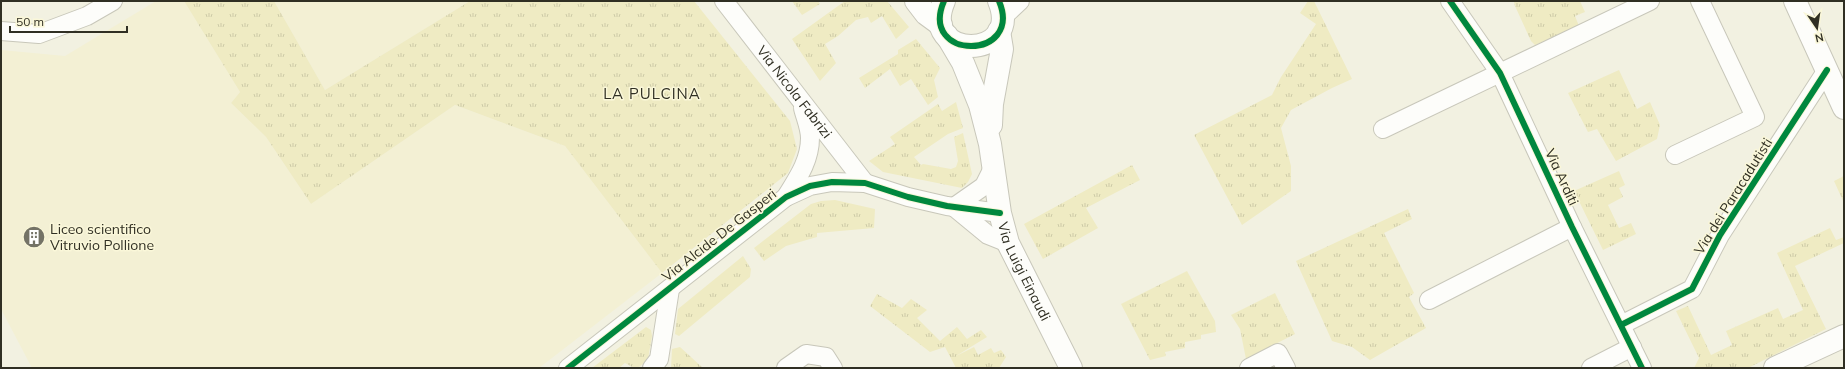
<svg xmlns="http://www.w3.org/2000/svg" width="1845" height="369" font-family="Mulish,sans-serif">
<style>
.built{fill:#f3f0d4}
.grass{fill:url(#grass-tufts)}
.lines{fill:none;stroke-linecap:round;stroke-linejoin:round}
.minor-casing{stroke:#c8c7ba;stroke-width:20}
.tertiary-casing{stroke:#c8c7ba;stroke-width:24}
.minor{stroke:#fdfdfa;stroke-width:18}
.tertiary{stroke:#fdfdfa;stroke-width:22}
.cycleway-casing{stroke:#faf7d9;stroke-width:8}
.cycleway{stroke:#00873e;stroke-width:6}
.labels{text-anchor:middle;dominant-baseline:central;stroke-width:3;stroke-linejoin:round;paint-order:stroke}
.street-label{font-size:14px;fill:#302f23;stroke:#faf7d9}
.poi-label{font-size:14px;fill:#302f23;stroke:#faf7d9;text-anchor:start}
.neighbourhood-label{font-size:15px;letter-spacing:1px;fill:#302f23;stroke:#faf7d9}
</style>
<defs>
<pattern id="grass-tufts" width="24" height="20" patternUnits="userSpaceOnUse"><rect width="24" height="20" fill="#efebc3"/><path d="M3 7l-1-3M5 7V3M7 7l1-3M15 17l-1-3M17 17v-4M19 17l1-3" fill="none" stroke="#cdcaa7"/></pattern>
</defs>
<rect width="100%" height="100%" fill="#f2f1e1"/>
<!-- built -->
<g class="built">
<path d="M156 1H184L240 92 231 103 266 137 311 204 455 105 565 146 662 273 539 368H32L1 309V50L65 56Z"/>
<path d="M274 1H470L325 90Z"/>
</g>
<!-- grass -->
<g class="grass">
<path d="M184 1H274L325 90 470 1H694L790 121 797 149 788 173 662 273 565 146 455 105 311 204 266 137 231 103 240 92Z"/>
<path d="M792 1H818L820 4 802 15Z"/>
<path d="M845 1H887L909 27 896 39 882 16 871 23 868 17 856 20 838 36 825 44 836 63 820 81 792 39Z"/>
<path d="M1308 1H1314L1352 79 1332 88 1291 110 1281 128 1291 166V191L1242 225 1194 135 1272 95 1281 77 1316 24 1300 13Z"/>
<path d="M1515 1H1580L1585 12 1575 16 1579 26 1535 45 1531 41 1515 6 1514 2Z"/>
<path d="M916 39 940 68 934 80 938 97 928 105 911 79 900 86 890 69 865 88 859 78 898 54V50Z"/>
<path d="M1619 70 1637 109 1650 102 1660 125 1657 139 1616 161 1597 129 1588 132 1568 93Z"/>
<path d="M956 102 963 128 948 134 914 157 921 165 923 164 951 169 956 167 958 161 954 137 963 133 972 174 968 182 962 188 883 172 869 161 895 144 890 137 938 104 942 111Z"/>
<path d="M1132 165 1140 180 1086 208 1098 228 1043 259 1024 224Z"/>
<path d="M1619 171 1625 185 1619 188 1623 197 1608 205 1619 228 1631 223 1636 234 1603 250 1574 191Z"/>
<path d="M1844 176V203L1834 181Z"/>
<path d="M835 200 875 209 874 228 817 233V237L786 246 764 261 754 248 811 204 821 201Z"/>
<path d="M1408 209 1412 219 1384 233 1414 293 1409 297 1426 328 1370 360 1352 347 1332 341 1296 261Z"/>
<path d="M1830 228 1836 240 1844 237V243L1795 266 1826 329 1748 368H1694L1699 358 1676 311 1688 306 1711 355 1732 345 1726 331 1778 308 1783 319 1803 310 1777 253Z"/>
<path d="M743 256 751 269 750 277 679 336 675 334 678 309Z"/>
<path d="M1187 271 1215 321 1216 332 1201 335V339L1185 342V348L1165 352 1166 356 1150 360 1121 304Z"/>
<path d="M1275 293 1295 334 1246 359 1240 329 1231 315Z"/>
<path d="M877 294 902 308 911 299 927 310 917 318 940 341 957 327 967 339 981 330 987 337 956 356 974 347 978 355 991 348 994 353 1001 350 1006 357 999 368H956L945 347 930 352 870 306Z"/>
<path d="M646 327 651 330 652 336 648 359 638 368H634L625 363 619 368H592Z"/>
<path d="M680 347 703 368H704H671L672 349Z"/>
</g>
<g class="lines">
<!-- minor casing -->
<g class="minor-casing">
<g id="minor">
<path id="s1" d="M724 1 865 183"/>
<path d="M1450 1 1500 73 1572 227 1642 368"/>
<path d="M1003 17 1020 1"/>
<path d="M1 31 39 34 87 16 113 1"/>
<path d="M1383 129 1650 1"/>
<path d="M1675 155 1755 117 1700 1"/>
<path d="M786 197C797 179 810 161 810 138 810 128 805 117 803 108"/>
<path d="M954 207 988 235 1008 243"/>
<path d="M954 207 984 186 993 168"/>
<path d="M1429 300 1572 227"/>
<path d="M1621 325 1692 289 1720 235 1827 70"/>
<path d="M568 368 786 197 810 186 832 182 865 183 908 197 947 206 1000 213"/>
<path d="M652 368 659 359 670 289"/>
<path d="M786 368 806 354 826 357 833 368"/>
<path d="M1249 368 1278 353 1286 368"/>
<path d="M1591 368 1632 347"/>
</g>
</g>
<!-- tertiary casing -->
<g class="tertiary-casing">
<g id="tertiary">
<path d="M916 1 926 14 941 25"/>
<path d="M944 1C918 61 1024 61 999 1"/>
<path d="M1795 1 1844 108"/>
<path id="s2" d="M947 36 963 63 980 105 990 144 1000 213 1008 243 1071 368"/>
<path d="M991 125 992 104 1002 49 999 31"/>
<path d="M1775 368 1844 336"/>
</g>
</g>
<!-- minor -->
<use href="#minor" class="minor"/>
<!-- tertiary -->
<use href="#tertiary" class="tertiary"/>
<!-- cycleway casing -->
<g class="cycleway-casing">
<g id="cycleway">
<path d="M944 1C918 61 1024 61 999 1"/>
<path d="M1450 1 1500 73 1572 227 1642 368"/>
<path d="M1621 325 1692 289 1720 235 1827 70"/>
<path d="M568 368 786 197 810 186 832 182 865 183 908 197 947 206 1000 213"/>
</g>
</g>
<!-- cycleway -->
<use href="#cycleway" class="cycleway"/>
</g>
<!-- icons -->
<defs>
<g id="building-disc" transform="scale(1.15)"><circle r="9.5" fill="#747366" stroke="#faf7d9"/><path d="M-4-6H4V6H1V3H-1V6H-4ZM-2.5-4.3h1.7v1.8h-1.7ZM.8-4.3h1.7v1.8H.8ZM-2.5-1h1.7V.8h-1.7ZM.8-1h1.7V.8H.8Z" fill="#fff"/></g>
</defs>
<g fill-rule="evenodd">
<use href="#building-disc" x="34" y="237"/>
</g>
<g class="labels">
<!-- street labels -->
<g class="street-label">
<text stroke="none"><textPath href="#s1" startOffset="115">Via Nicola Fabrizi</textPath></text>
<text transform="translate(1562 177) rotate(65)">Via Arditi</text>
<text transform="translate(1733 196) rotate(-58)">Via dei Paracadutisti</text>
<text transform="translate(719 235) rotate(-38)">Via Alcide De Gasperi</text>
<text stroke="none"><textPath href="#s2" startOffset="250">Via Luigi Einaudi</textPath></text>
</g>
<!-- poi labels -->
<g class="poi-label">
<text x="50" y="229">Liceo scientifico<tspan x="50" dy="16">Vitruvio Pollione</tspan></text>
</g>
<!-- neighbourhood labels -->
<g class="neighbourhood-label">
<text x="652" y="93">LA PULCINA</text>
</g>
</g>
<!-- border -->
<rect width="1845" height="369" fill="none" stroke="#302f23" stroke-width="4"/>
<!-- north arrow -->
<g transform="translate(1817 28) rotate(167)" stroke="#faf7d9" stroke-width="3" paint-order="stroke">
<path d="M0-3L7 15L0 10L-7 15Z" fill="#302f23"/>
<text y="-6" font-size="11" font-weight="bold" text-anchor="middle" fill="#302f23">N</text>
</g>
<!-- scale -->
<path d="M10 26v6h117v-6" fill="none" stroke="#302f23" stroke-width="2"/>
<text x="16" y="26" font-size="12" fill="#302f23" stroke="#faf7d9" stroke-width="3" paint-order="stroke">50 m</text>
</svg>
